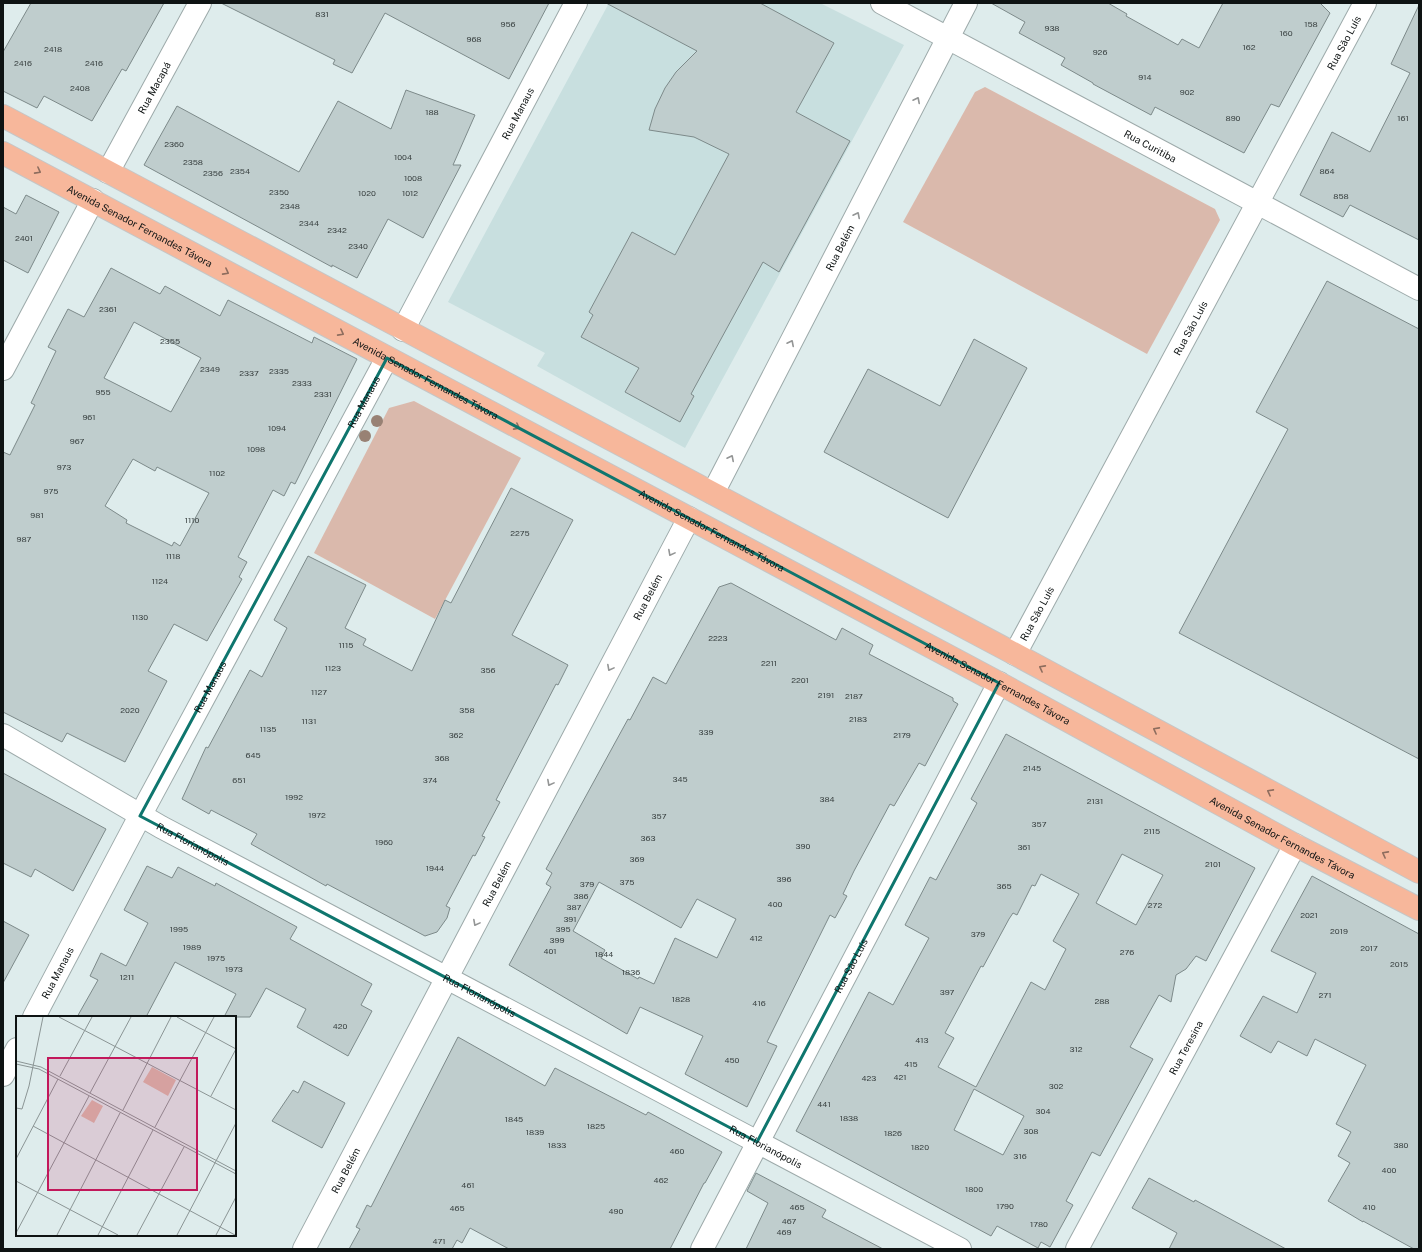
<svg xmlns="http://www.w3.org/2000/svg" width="1422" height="1252" font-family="'Public Sans',sans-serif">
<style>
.built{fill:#c8dfdf}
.green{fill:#dab9ac}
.building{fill:#bfcdcd;stroke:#7d8a8a;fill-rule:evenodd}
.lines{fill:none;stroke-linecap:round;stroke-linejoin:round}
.minor-casing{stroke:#9daaaa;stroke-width:24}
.primary-casing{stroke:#c5c6c6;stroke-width:24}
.minor{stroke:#fff;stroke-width:22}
.primary{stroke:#f7b79b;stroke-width:22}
.tree{fill:#988174}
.oneway{stroke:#939595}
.oneway2{stroke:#8e6d5e}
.marked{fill:none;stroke:#0f766e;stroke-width:3;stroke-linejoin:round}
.labels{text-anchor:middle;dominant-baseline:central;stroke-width:3;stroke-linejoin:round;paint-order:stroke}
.number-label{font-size:8px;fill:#3a4242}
.street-label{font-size:10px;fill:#0e1313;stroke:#fff}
.inset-road{fill:none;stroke:#8b9595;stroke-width:1}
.view{fill:#c2185b;fill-opacity:0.15;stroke:#c2185b;stroke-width:2}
.inset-edge{fill:none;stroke:#0e1313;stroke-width:2}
</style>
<rect width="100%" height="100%" fill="#deecec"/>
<!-- built -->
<path class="built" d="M609 3H820L904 45 685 448 537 366 545 353 448 302Z"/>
<!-- green -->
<g class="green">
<path d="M985 87 1215 209 1220 220 1147 354 903 222 975 92Z"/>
<path d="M414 401 521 458 435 619 314 553 389 408Z"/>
</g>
<!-- building -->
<g class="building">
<path d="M31 3H164L126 71 122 69 92 121 44 96 37 108 3 91V52Z"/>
<path d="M221 3H549L509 79 385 13 352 73 333 64 335 60Z"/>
<path d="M606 3H760L834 43 796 112 850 141 779 272 763 262 691 394 694 396 680 422 625 392 639 368 581 337 593 315 589 312 632 232 675 255 729 154 694 137 649 130 655 109 665 88 676 72 697 51Z"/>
<path d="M991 3H1108L1127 14 1126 16 1178 45 1182 39 1199 48 1223 3H1320L1330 13 1279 107 1271 104 1244 153 1155 107 1151 115 1093 84V83L1061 65 1065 58 1019 33 1025 22Z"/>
<path d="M1419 5V240L1350 205 1343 217 1300 195 1332 132 1370 152 1410 73 1391 64Z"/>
<path d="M406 90 475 115 453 165H461L423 238 388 219 357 278 332 265V267L144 165 177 106 299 172 338 101 391 129Z"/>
<path d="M26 195 59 212 28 273 3 260V207L16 214Z"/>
<path d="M111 268 160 294 165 286 220 316 228 300 312 343 314 337 357 359 295 484 291 482 284 496 273 490 238 557 247 562 239 577 242 579 207 641 174 624 148 671 167 681 125 762 67 733 62 742 3 712V452L10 455 35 405 31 403 56 351 48 347 68 309 84 317ZM134 322 201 358 171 412 104 378ZM133 459 155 471 157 467 209 493 180 546 174 542 172 546 126 523 127 520 105 506Z"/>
<path d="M1327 281 1419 329V759L1179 633 1288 429 1256 412Z"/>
<path d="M974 339 1027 368 948 518 824 452 868 369 940 406Z"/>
<path d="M511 488 573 520 512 635 568 665 558 685 556 684 496 800 500 802 482 836 485 837 475 856 473 855 446 906 450 908 447 918 437 932 425 936 327 884 326 886 251 844 257 834 211 810 209 814 182 799 206 747 208 748 250 670 262 677 287 628 274 620 308 556 366 585 345 628 366 639 363 645 412 671 445 600 451 603Z"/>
<path d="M731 583 836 640 842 628 873 645 869 654 953 698V701L958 704 925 766 919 763 894 806 890 804 854 871 843 894 847 896 835 918 830 915 767 1042 777 1046 747 1107 685 1074 703 1036 640 1007 627 1034 509 965 551 887 546 884 552 873 546 869 628 719 630 720 653 677 666 684 719 587ZM599 882 681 928 697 899 736 919 717 958 675 938 654 984 639 977 638 979 601 958 605 950 573 931Z"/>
<path d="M1006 734 1255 868 1206 961 1196 956 1186 969 1176 975 1171 1002 1159 995 1130 1047 1153 1059 1100 1156 1092 1152 1066 1201 1073 1205 1050 1247 1041 1242 1038 1248 997 1226 991 1236 796 1131 869 992 893 1005 929 938 905 925 930 877 936 880 977 803 971 799ZM1122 854 1163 875 1136 925 1096 903ZM1041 874 1079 894 1053 941 1066 949 1045 990 1031 982 976 1087 938 1067 954 1038 945 1033 981 966 983 967 1009 919 1013 913 1017 915 1032 885 1035 886ZM974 1089 1024 1116 1003 1155 954 1130Z"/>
<path d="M3 773 106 829 73 891 35 869 31 877 3 863Z"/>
<path d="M147 866 172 878 178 867 215 886 216 883 297 927 290 939 372 984 361 1005 372 1011 348 1056 297 1027 306 1009 266 988 250 1017H224L236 994 175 962 146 1017H77L98 980 90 976 101 953 126 966 148 923 124 910Z"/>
<path d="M1312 876 1419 934V1249H1414L1363 1221V1222L1328 1201 1350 1163 1338 1156 1351 1132 1336 1124 1366 1065 1315 1039 1307 1056 1278 1041 1271 1053 1240 1036 1263 996 1297 1013 1316 973 1271 951Z"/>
<path d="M3 921 29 935 3 983Z"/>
<path d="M458 1037 545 1086 555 1068 646 1115 648 1112 722 1152 705 1183H704L670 1249H509L470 1228 462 1243 457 1240 452 1249H349L360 1229 356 1227 367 1205 371 1207Z"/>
<path d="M304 1081 345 1103 322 1148 272 1121 293 1090 298 1093Z"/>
<path d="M756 1173 826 1210 822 1217 883 1249H746L768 1203 747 1191Z"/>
<path d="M1149 1178 1194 1202 1195 1200 1286 1249H1169L1177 1233 1132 1208Z"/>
</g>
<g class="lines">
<!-- minor casing -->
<g class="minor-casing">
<g id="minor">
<path id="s1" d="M882 3 1419 289"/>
<path id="s2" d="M108 172 200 3"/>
<path id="s3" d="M403 330 576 3"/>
<path d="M3 369 93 200"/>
<path id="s4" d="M713 493 966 3"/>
<path id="s5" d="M1015 654 1365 3"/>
<path id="s6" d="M3 735 161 827 960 1249"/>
<path id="s7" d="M34 1017 140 816 387 358"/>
<path d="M3 1075 17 1049"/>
<path id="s8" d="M304 1249 689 518"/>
<path id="s9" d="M702 1249 999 683"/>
<path id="s10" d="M1077 1249 1295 845"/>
</g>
</g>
<!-- primary casing -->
<g class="primary-casing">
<g id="primary">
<path d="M3 116 1015 654 1419 872"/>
<path id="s11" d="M3 153 999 683 1295 845 1419 909"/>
</g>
</g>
<!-- minor -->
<use href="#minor" class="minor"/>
<!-- primary -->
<use href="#primary" class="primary"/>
</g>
<!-- trees -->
<g class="tree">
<circle cx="377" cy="421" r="6"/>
<circle cx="365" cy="436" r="6"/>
</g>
<!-- one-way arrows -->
<defs><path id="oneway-chevron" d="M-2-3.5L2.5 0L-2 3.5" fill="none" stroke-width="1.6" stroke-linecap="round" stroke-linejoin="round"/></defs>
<g class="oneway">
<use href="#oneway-chevron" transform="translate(917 100) rotate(-63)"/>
<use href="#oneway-chevron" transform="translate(857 215) rotate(-63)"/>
<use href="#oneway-chevron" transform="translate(791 343) rotate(-63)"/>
<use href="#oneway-chevron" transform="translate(731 458) rotate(-63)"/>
<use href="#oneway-chevron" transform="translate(671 553) rotate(118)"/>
<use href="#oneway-chevron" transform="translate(610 668) rotate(118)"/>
<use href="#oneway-chevron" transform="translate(550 783) rotate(118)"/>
<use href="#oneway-chevron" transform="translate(476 923) rotate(118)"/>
</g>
<g class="oneway2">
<use href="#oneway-chevron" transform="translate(38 171) rotate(28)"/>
<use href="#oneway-chevron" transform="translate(226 272) rotate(28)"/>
<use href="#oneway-chevron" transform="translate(341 333) rotate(28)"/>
<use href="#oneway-chevron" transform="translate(517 427) rotate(28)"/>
<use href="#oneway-chevron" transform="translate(1042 668) rotate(-152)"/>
<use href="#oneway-chevron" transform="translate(1156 730) rotate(-152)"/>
<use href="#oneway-chevron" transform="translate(1270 792) rotate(-152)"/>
<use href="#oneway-chevron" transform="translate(1385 854) rotate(-152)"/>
</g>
<!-- marked area -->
<path class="marked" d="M387 358 999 683 757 1142 140 816Z"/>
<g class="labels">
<!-- number labels -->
<g class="number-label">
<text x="322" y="14">831</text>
<text x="508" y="24">956</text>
<text x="1311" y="24">158</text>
<text x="1052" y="28">938</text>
<text x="1286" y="33">160</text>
<text x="474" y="39">968</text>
<text x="1249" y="47">162</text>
<text x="53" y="49">2418</text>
<text x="1100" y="52">926</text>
<text x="23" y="63">2416</text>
<text x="94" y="63">2416</text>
<text x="1145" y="77">914</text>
<text x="80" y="88">2408</text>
<text x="1187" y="92">902</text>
<text x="432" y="112">188</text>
<text x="1233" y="118">890</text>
<text x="1403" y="118">161</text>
<text x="174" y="144">2360</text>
<text x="403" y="157">1004</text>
<text x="193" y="162">2358</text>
<text x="240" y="171">2354</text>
<text x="1327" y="171">864</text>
<text x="213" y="173">2356</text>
<text x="413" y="178">1008</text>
<text x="279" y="192">2350</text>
<text x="367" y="193">1020</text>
<text x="410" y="193">1012</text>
<text x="1341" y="196">858</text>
<text x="290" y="206">2348</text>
<text x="309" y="223">2344</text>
<text x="337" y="230">2342</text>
<text x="24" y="238">2401</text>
<text x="358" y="246">2340</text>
<text x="108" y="309">2361</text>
<text x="170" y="341">2355</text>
<text x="210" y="369">2349</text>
<text x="279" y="371">2335</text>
<text x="249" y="373">2337</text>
<text x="302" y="383">2333</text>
<text x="103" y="392">955</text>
<text x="323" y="394">2331</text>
<text x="89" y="417">961</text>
<text x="277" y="428">1094</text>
<text x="77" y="441">967</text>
<text x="256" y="449">1098</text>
<text x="64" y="467">973</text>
<text x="217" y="473">1102</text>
<text x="51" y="491">975</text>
<text x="37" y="515">981</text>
<text x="192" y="520">1110</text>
<text x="520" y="533">2275</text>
<text x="24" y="539">987</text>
<text x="173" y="556">1118</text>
<text x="160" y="581">1124</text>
<text x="140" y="617">1130</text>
<text x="718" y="638">2223</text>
<text x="346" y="645">1115</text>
<text x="769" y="663">2211</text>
<text x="333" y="668">1123</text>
<text x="488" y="670">356</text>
<text x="800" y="680">2201</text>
<text x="319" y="692">1127</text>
<text x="826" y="695">2191</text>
<text x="854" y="696">2187</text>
<text x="130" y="710">2020</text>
<text x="467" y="710">358</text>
<text x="858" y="719">2183</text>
<text x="309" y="721">1131</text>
<text x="268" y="729">1135</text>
<text x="706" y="732">339</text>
<text x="456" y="735">362</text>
<text x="902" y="735">2179</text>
<text x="253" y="755">645</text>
<text x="442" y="758">368</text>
<text x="1032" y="768">2145</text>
<text x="680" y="779">345</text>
<text x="239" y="780">651</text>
<text x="430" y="780">374</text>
<text x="294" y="797">1992</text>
<text x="827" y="799">384</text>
<text x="1095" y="801">2131</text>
<text x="317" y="815">1972</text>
<text x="659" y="816">357</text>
<text x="1039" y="824">357</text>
<text x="1152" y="831">2115</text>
<text x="648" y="838">363</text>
<text x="384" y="842">1960</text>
<text x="803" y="846">390</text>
<text x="1024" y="847">361</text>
<text x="637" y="859">369</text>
<text x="1213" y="864">2101</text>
<text x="435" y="868">1944</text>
<text x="784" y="879">396</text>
<text x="627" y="882">375</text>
<text x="587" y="884">379</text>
<text x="1004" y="886">365</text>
<text x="581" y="896">386</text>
<text x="775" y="904">400</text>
<text x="1155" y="905">272</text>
<text x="574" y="907">387</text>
<text x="1309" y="915">2021</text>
<text x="570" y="919">391</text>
<text x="179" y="929">1995</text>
<text x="563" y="929">395</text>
<text x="1339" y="931">2019</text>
<text x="978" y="934">379</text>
<text x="756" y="938">412</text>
<text x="557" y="940">399</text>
<text x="192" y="947">1989</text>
<text x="1369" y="948">2017</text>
<text x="550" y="951">401</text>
<text x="1127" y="952">276</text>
<text x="604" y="954">1844</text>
<text x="216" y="958">1975</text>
<text x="1399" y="964">2015</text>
<text x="234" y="969">1973</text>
<text x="631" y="972">1836</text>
<text x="127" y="977">1211</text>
<text x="947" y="992">397</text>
<text x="1325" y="995">271</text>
<text x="681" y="999">1828</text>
<text x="1102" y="1001">288</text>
<text x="759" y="1003">416</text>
<text x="340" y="1026">420</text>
<text x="922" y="1040">413</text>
<text x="1076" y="1049">312</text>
<text x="732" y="1060">450</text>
<text x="911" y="1064">415</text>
<text x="900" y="1077">421</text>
<text x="869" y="1078">423</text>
<text x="1056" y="1086">302</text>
<text x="824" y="1104">441</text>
<text x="1043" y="1111">304</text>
<text x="849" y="1118">1838</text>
<text x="514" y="1119">1845</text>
<text x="596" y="1126">1825</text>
<text x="1031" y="1131">308</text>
<text x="535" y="1132">1839</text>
<text x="893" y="1133">1826</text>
<text x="557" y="1145">1833</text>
<text x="1401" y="1145">380</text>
<text x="920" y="1147">1820</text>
<text x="677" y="1151">460</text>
<text x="1020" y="1156">316</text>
<text x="1389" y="1170">400</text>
<text x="661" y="1180">462</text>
<text x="468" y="1185">461</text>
<text x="974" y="1189">1800</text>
<text x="1005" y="1206">1790</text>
<text x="797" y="1207">465</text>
<text x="1369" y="1207">410</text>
<text x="457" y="1208">465</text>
<text x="616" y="1211">490</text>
<text x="789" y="1221">467</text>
<text x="1039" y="1224">1780</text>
<text x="784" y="1232">469</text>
<text x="439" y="1241">471</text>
</g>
<!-- street labels -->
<g class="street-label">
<text stroke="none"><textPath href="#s5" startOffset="694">Rua São Luís</textPath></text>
<text stroke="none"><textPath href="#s2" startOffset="96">Rua Macapá</textPath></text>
<text stroke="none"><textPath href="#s3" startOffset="245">Rua Manaus</textPath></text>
<text stroke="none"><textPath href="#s1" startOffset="304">Rua Curitiba</textPath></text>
<text stroke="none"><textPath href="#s11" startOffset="155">Avenida Senador Fernandes Távora</textPath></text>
<text stroke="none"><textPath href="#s4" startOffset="276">Rua Belém</textPath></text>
<text stroke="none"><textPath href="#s5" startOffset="370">Rua São Luís</textPath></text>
<text stroke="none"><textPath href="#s11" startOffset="479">Avenida Senador Fernandes Távora</textPath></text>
<text stroke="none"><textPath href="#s7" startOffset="698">Rua Manaus</textPath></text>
<text stroke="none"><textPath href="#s11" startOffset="803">Avenida Senador Fernandes Távora</textPath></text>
<text stroke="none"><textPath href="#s8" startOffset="737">Rua Belém</textPath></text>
<text stroke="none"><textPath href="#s5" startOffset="46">Rua São Luís</textPath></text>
<text stroke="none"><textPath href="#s11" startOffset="1127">Avenida Senador Fernandes Távora</textPath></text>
<text stroke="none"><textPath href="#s7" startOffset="374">Rua Manaus</textPath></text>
<text stroke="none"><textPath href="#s11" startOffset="1451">Avenida Senador Fernandes Távora</textPath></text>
<text stroke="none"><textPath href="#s6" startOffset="219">Rua Florianópolis</textPath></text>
<text stroke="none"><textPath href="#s8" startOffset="413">Rua Belém</textPath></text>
<text stroke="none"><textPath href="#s9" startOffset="320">Rua São Luís</textPath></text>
<text stroke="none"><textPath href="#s7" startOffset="50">Rua Manaus</textPath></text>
<text stroke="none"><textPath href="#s6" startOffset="543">Rua Florianópolis</textPath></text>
<text stroke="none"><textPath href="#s10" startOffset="229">Rua Teresina</textPath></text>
<text stroke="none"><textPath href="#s6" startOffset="867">Rua Florianópolis</textPath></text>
<text stroke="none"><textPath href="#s8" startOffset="89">Rua Belém</textPath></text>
</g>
</g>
<!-- overview -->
<g transform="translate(16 1016)">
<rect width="220" height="220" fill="#deecec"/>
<path d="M136 51 160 64 152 80 127 66ZM76 84 87 90 78 107 65 100Z" fill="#dab9ac"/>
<path class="inset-road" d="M43 1 220 94M161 1 220 33 195 80M0 45 25 51 220 155M0 48 23 53 220 158M44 60 76 1M74 77 115 1M0 92 6 93 13 70 27 1M107 94 155 1M17 110 219 219M139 111 198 1M0 143 42 63M0 165 102 219M0 217 73 80M41 219 104 97M82 219 137 114M121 219 168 131M161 219 220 107M200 219 220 181"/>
<path class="view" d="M32 42H181V174H32Z"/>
<rect width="220" height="220" class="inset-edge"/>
</g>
<!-- border -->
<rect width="1422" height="1252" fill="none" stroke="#0e1313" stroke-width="8"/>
</svg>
